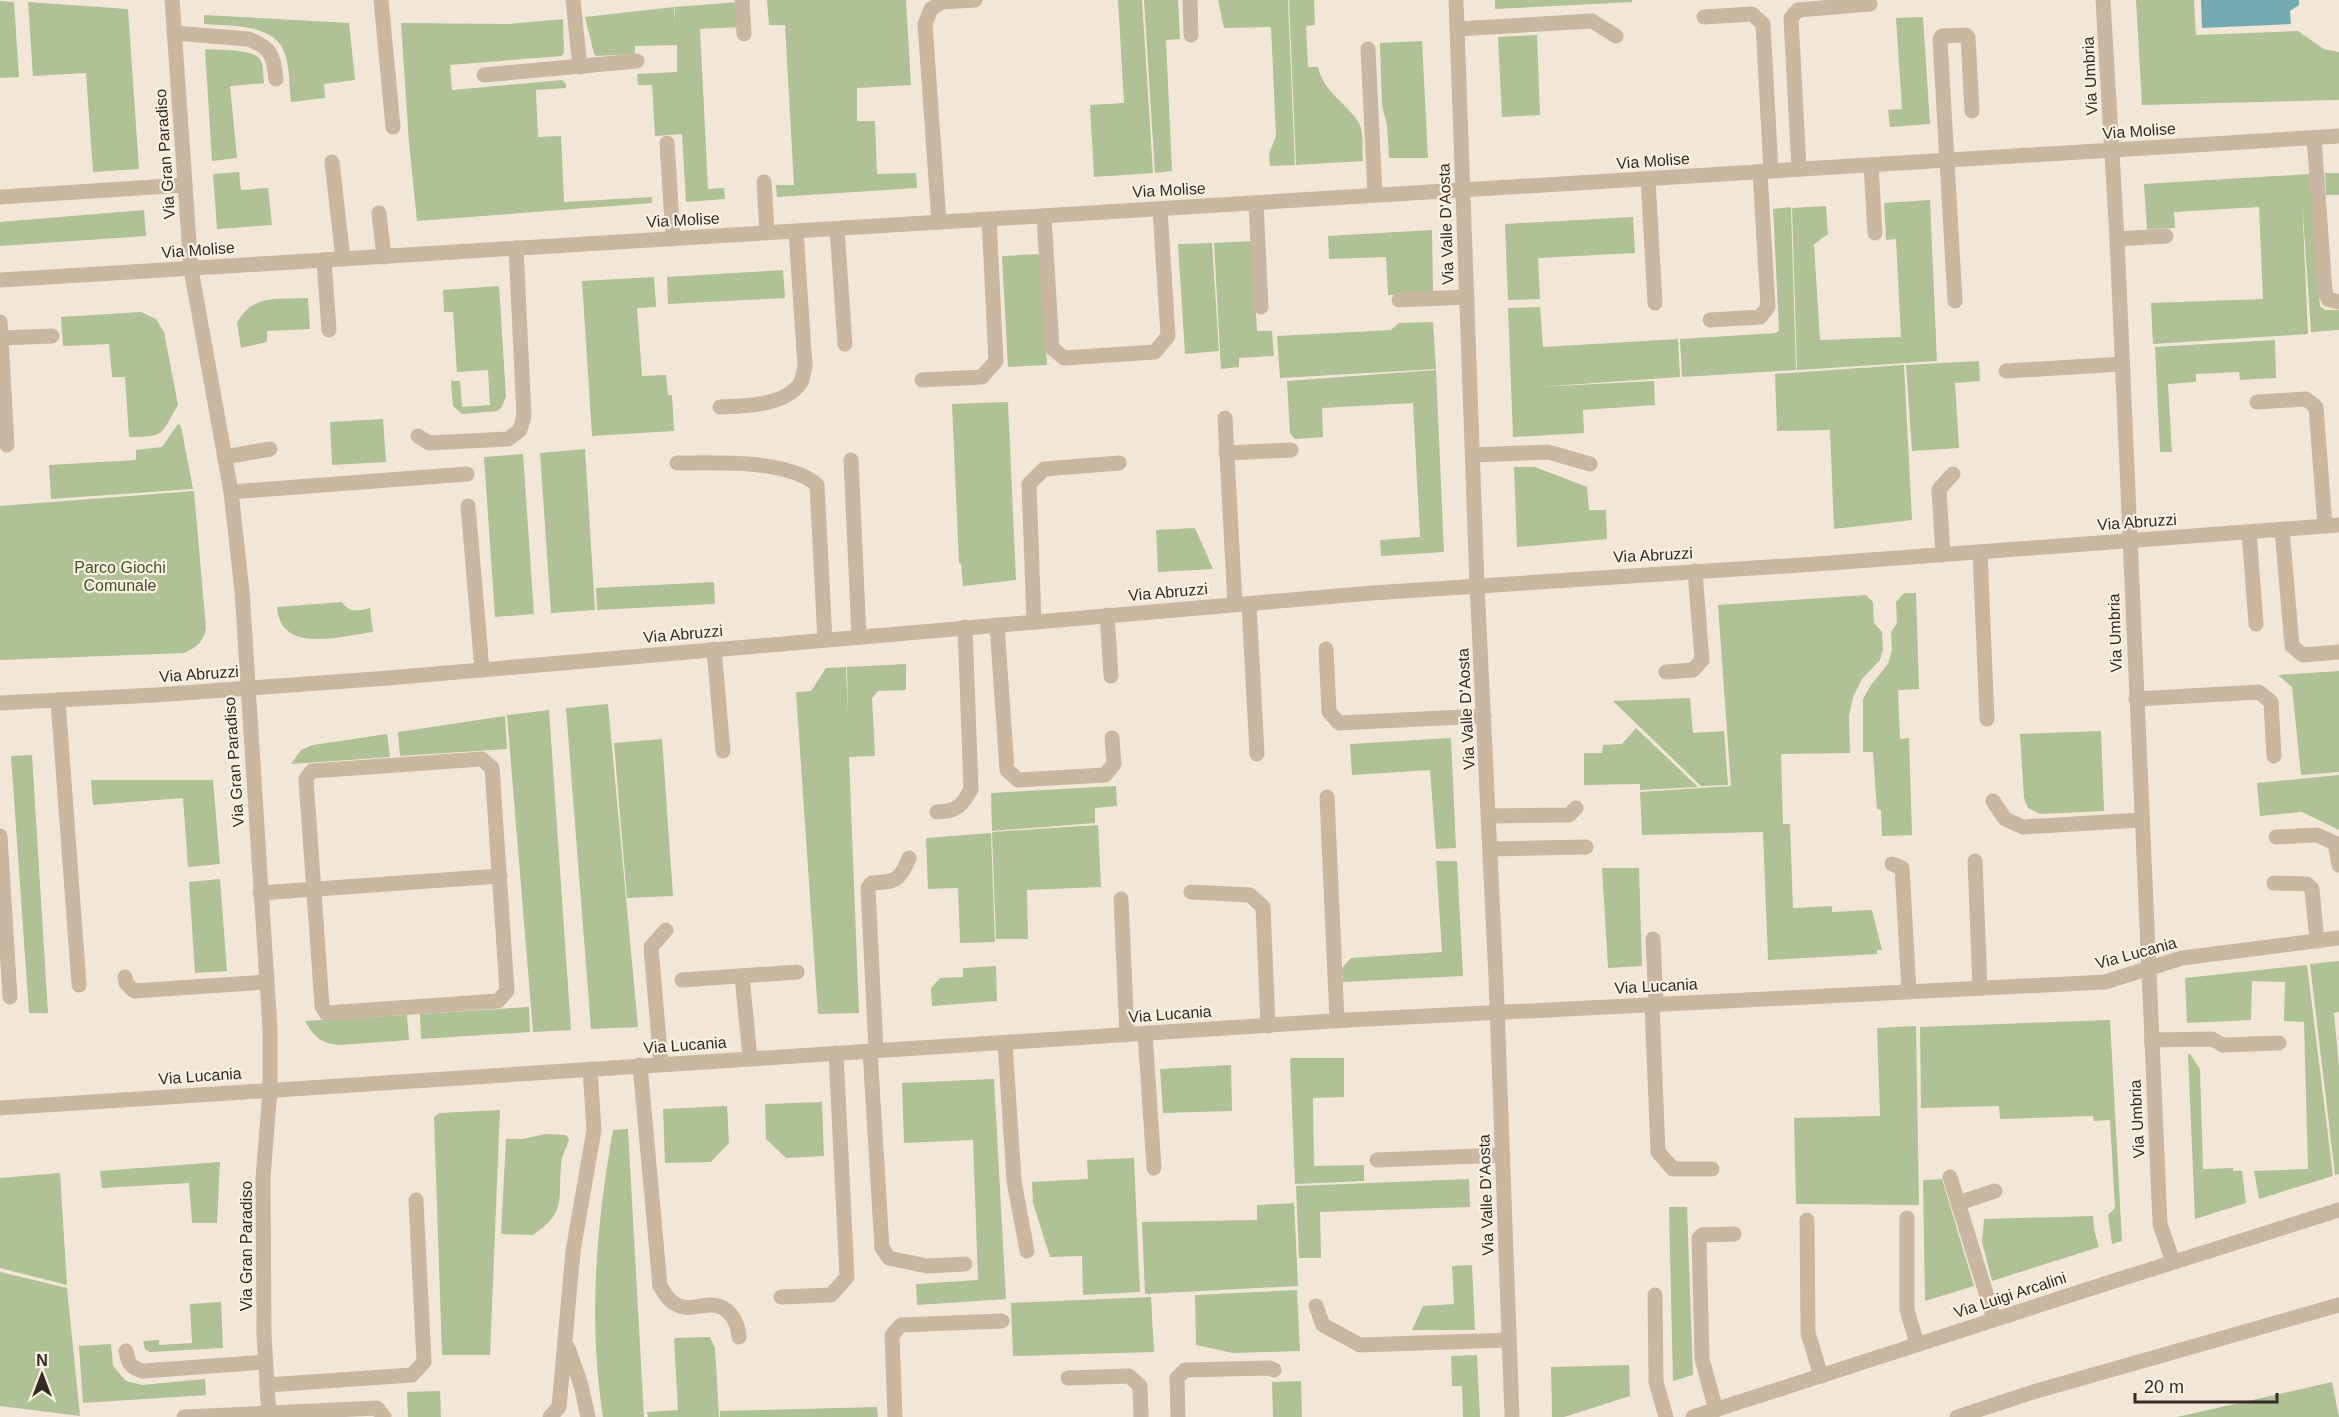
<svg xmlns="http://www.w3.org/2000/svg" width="2339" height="1417" font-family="Helvetica,sans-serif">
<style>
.green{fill:#b0c196}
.water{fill:#74aab0}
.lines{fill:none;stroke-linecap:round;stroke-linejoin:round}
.service{stroke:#cab7a2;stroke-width:15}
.minor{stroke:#cab7a2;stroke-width:15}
.labels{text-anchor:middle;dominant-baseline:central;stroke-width:4.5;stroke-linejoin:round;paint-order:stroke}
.street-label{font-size:16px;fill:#342b25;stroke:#faf1e2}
.park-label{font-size:16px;fill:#415427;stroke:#faf1e2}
</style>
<rect width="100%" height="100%" fill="#f2e7d6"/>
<!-- green -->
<g class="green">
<path d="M767 0H906L911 85 857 88V121H875L877 174 916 173 917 188 777 197 776 185H794L785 25H769Z"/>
<path d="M1118 0H1142L1153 173 1094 177 1090 105 1124 103Z"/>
<path d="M1144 0H1178L1180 39 1166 40 1172 171 1155 173Z"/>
<path d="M1218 0H1288L1295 165 1270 166 1269 154 1276 136 1271 27 1224 28Z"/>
<path d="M1289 0H1314L1315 25 1306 26 1308 67H1318C1323 92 1347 103 1359 123 1364 132 1362 150 1363 161L1296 165Z"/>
<path d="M1495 0H1632V2L1495 9Z"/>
<path d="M2136 0H2194L2196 35 2298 31 2324 49 2339 52V100L2142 105Z"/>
<path d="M0 1 14 2 19 77 0 78Z"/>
<path d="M28 2 128 9 139 169 93 172 86 73 33 76Z"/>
<path d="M739 2 740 27 700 29 708 189 724 188 725 199 686 202 682 134 655 136 652 85H638L637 74 677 72V45L635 46V54L596 56 594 54 585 17 674 7 675 22V7Z"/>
<path d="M204 15 349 23 355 80 324 84 325 98 291 102C289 87 290 68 285 54 275 23 230 26 204 24Z"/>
<path d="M1923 17 1930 124 1890 127 1888 110 1902 109 1896 18Z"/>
<path d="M563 19 564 53 561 56 450 65 452 90 562 80 566 84V88L536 90 538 137 561 136 564 202 652 197V203L417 221 409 143 401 23 509 24Z"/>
<path d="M1537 35 1540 115 1502 117 1498 37Z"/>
<path d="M1422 41 1428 158H1389L1387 125 1382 106 1380 43Z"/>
<path d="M205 49C218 50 250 49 259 58 264 63 263 76 264 83L230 86 237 158 212 161Z"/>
<path d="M239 172 241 190 268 188 272 225 217 229 213 174Z"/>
<path d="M2325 173H2339V195H2326Z"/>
<path d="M2310 174 2320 306 2325 310H2339V330L2311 332 2302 200 2308 334 2153 344 2151 303 2263 299 2259 207 2174 212 2175 228 2147 229 2144 184Z"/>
<path d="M1930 200 1937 361 1797 370 1792 208 1826 206 1828 234 1814 244 1820 340 1901 337 1896 239 1886 240 1884 203Z"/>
<path d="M1791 207 1796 370 1682 377 1680 339 1776 333 1779 330 1773 209Z"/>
<path d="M144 210 146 236 0 246V222Z"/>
<path d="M1633 217 1635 253 1538 258 1540 299 1508 300 1505 224Z"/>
<path d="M1432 230 1433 292 1388 295 1386 257 1329 259 1328 236Z"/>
<path d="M1252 241 1257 331H1272L1274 356 1239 358V367L1221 369 1214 243Z"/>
<path d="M1212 243 1219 351 1185 354 1178 244Z"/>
<path d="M1040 254 1047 365 1008 367 1002 256Z"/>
<path d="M783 270 785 298 668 304 667 277Z"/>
<path d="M654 277 656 307 637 308 642 376 666 375 668 395H672L674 431 592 436 582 281Z"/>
<path d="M499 286 506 396 502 407 497 411 462 414 453 406 451 381H460L462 407 490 405 488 370 457 372 453 312H444L443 290Z"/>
<path d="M308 298 310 329 267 331V342L241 348 237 323C253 293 278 300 308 298Z"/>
<path d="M1540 307 1543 347 1678 339 1680 377 1537 387 1654 381 1655 405 1583 410 1584 433 1513 437 1508 308Z"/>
<path d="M141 312 156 319 164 332 178 405C160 435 166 437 129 437L125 377H112L109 344 63 346 61 317Z"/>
<path d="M1433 322 1436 369 1280 378 1277 336 1391 330 1399 323Z"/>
<path d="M2275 340 2276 378 2240 380 2239 372 2196 374V382L2168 384 2172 452H2160L2155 347Z"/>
<path d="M1979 361 1980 381 1955 383 1959 448 1912 451 1906 365Z"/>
<path d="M1904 365 1912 520 1834 529 1830 430 1777 431 1775 374Z"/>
<path d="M1436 370 1444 552 1381 556 1380 540 1420 537 1413 403 1322 408 1323 437 1295 439 1290 433 1287 381Z"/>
<path d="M1008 402 1016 580 963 586 961 564 959 563 952 404Z"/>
<path d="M383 419 386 462 332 465 330 422Z"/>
<path d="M178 424 181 426 193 489 51 499 49 465 136 460V450L162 447Z"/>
<path d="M585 449 595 610 551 613 540 453Z"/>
<path d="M523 454 534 614 495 617 484 457Z"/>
<path d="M1514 467H1535L1587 487 1589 510H1606L1607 539 1517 547Z"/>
<path d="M194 491 206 629C202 643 197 647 184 653L0 660V506Z"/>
<path d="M1195 528 1213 569 1158 572 1156 530Z"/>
<path d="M714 582 715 604 597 610 596 588Z"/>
<path d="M1904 593H1916L1919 689 1898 690 1900 739 1909 738 1912 835 1882 836 1881 810 1877 809 1873 752H1863V699L1871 685 1888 664 1892 650 1891 632 1897 623 1896 602Z"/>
<path d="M1866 595 1873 602 1874 623 1882 632 1883 649 1880 660 1862 679 1853 697 1849 716 1850 753 1781 754 1783 824H1790L1793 908 1832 906V912L1872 910 1882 950H1877V954L1768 960 1763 832 1642 835 1640 792 1731 786 1718 605Z"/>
<path d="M342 602C349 613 359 611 370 608L373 632C341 636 280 655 277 607Z"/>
<path d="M906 664V690L878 691 872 698 875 756 849 757 859 1013 818 1014 796 692 811 691 826 668 846 667 848 714 847 667Z"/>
<path d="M2339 671V772L2301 775 2292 687 2278 675Z"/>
<path d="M1690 698 1693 733 1724 731 1728 785 1701 786 1613 701Z"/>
<path d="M608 704 638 1027 591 1029 566 708Z"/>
<path d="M549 710 571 1030 533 1032 507 715Z"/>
<path d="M505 716 507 749 400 756 398 732Z"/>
<path d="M1636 728 1698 787 1640 790V784L1584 785V753H1602L1603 745 1622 744Z"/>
<path d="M2101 731 2104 811 2040 814 2028 808 2024 798 2020 734Z"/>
<path d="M387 734 390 757 291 764 301 750 313 745Z"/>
<path d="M1451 738 1456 848 1436 849 1430 770 1352 775 1350 744Z"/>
<path d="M662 739 673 896 627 898 614 743Z"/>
<path d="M32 755 48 1013H29L11 756Z"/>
<path d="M2339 775V830L2302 812 2260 816 2257 783Z"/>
<path d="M91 780H213L220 864 188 867 183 798 93 805Z"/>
<path d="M1116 786 1117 806 1095 808V823L992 831 991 793Z"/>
<path d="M1098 825 1101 887 1027 890 1028 939H996L992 832Z"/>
<path d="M991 833 995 942 960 943 958 888 928 889 926 838Z"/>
<path d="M1436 861H1457L1463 976 1343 982 1342 968 1351 958 1442 952Z"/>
<path d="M1602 868H1639L1642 966 1608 968Z"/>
<path d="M220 879 227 971 195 973 189 882Z"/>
<path d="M2339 961V1012L2334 1013 2339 1067V1174L2335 1175 2310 964Z"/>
<path d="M2307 965 2333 1176 2259 1199 2254 1171 2308 1169 2304 1022 2284 1021 2285 982 2252 981 2251 1020 2187 1023 2185 978Z"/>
<path d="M996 966 997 1001 932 1006 931 988 940 978 963 977V968Z"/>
<path d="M529 1007 530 1032 421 1039 420 1014Z"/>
<path d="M407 1015 409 1040 340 1045C323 1044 313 1037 305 1021Z"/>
<path d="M2110 1020 2122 1241 2112 1244 2108 1215 2115 1208 2110 1120 2094 1121 2093 1116 2000 1119 1999 1106 1921 1108 1920 1027Z"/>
<path d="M1916 1026 1919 1205 1796 1204 1794 1118 1880 1116 1877 1028Z"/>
<path d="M2188 1054H2190L2200 1069 2203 1169 2233 1168V1171H2242L2246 1203 2195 1219Z"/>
<path d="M1290 1058H1344V1097L1313 1098 1314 1166 1364 1165V1181L1295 1184Z"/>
<path d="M1231 1065 1232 1111 1163 1113 1160 1069Z"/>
<path d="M994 1079 1006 1299 917 1305 916 1284 978 1280 973 1140 904 1143 902 1083Z"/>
<path d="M822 1102 824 1156 786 1158 766 1139 765 1104Z"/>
<path d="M727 1106 729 1143 711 1162 665 1163 663 1109Z"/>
<path d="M500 1110 490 1355H442L434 1117 439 1113Z"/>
<path d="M628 1129 644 1417H603C588 1319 596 1228 613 1130Z"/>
<path d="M545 1134 566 1135 569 1139C567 1148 561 1156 561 1166 558 1202 566 1212 533 1235L501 1234 506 1139H523Z"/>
<path d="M1134 1158 1140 1292 1083 1295 1082 1256 1050 1257 1033 1203 1032 1182 1088 1179 1087 1160Z"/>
<path d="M220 1162 217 1223H192L189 1183 102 1188 100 1171Z"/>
<path d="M60 1173 67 1285 0 1268V1178Z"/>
<path d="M1469 1179 1470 1207 1320 1212 1321 1258H1299L1296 1186Z"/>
<path d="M1942 1179 1974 1286 1925 1301 1923 1180Z"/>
<path d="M1294 1203 1298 1286 1145 1294 1142 1222 1257 1220V1205Z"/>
<path d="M1669 1207H1687L1693 1375 1673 1381Z"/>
<path d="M2093 1216 2094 1229 2099 1247 1992 1281 1982 1242 1984 1219Z"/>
<path d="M1472 1265 1475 1330H1412L1423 1306 1454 1304 1452 1266Z"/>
<path d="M0 1272 67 1288 80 1416 0 1406Z"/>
<path d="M1297 1290 1300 1351 1233 1353 1196 1345 1195 1295Z"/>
<path d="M1151 1297 1154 1352 1013 1356 1011 1303Z"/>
<path d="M221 1302 223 1348 150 1352 145 1349 143 1341 159 1340V1345L192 1343 190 1304Z"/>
<path d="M710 1337 715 1348 719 1417H648L647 1412 678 1410 674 1338Z"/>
<path d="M111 1344 113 1366 126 1381 142 1385 205 1379 206 1395 83 1403 79 1346Z"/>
<path d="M1477 1355 1480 1417H1463L1462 1386H1452L1451 1356Z"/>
<path d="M1629 1365 1630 1396 1564 1417H1552L1551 1367Z"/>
<path d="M1301 1381 1302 1417H1273L1272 1382Z"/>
<path d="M2332 1382 2339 1417H2177Z"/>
<path d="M440 1391 441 1417H408L407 1392Z"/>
<path d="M877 1407 878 1417H720V1411Z"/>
</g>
<!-- water -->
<path class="water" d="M2201 0H2299V5L2290 11 2291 24 2202 28Z"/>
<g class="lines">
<!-- service -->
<g class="service">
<path d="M381 0 393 127"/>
<path d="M573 0 580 67"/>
<path d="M742 0 744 34"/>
<path d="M1190 0 1191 35"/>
<path d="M1704 17 1752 14 1763 24 1771 171"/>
<path d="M1457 29 1592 21 1616 36"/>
<path d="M174 33 248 39C272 48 273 55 276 79"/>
<path d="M1368 49 1375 195"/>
<path d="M484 75 637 61"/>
<path d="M2314 138 2325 291 2328 299 2339 302"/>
<path d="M667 143 673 239"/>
<path d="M332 162 343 259"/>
<path d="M1871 165 1875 233"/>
<path d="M1799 169 1791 18 1798 10 1870 4"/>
<path d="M1648 179 1655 303"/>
<path d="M764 182 767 233"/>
<path d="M0 197 185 185"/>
<path d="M1256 203 1261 307"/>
<path d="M379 213 384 257"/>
<path d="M1044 216 1052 348 1064 358 1155 352 1168 336 1160 209"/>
<path d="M939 222 925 24 931 9 942 2 975 0"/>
<path d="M837 229 845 344"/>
<path d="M2117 239 2166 236"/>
<path d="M324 260 329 330"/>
<path d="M1399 300 1467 297"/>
<path d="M1955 301 1940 39 1942 36 1966 35 1968 37 1972 111"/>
<path d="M1710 320 1760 317 1768 307 1760 172"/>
<path d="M0 322 7 445"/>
<path d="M1 338 52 336"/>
<path d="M2006 371 2122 364"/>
<path d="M922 380 982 377 996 361 989 219"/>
<path d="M2257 402 2306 399 2316 407 2325 526"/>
<path d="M720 407C745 406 789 406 802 380 803 376 804 371 805 366L796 232"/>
<path d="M1225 418 1235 604"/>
<path d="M418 436 429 443 508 439 520 430 524 416 516 248"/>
<path d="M1226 453 1291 450"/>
<path d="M1473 455 1548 452 1590 464"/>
<path d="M225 457 270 449"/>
<path d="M851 460 859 637"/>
<path d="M677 463C714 463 789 459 817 485L825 640"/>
<path d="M231 492 467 474"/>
<path d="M468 506 482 670"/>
<path d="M2282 530 2292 646 2303 655 2339 652"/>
<path d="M2249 532 2256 624"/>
<path d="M1980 552 1987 719"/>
<path d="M1943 555 1939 489 1953 474"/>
<path d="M1249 604 1257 754"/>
<path d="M1107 615 1111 676"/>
<path d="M1034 622 1029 484 1044 469 1119 463"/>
<path d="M997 625 1007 770 1018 780 1105 775 1114 764 1112 738"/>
<path d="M714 649 723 751"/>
<path d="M1326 649 1329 712 1339 723 1484 716"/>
<path d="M1666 672 1693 670 1702 660 1695 571"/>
<path d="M2136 699 2259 692 2271 702 2274 756"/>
<path d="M58 700 79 985"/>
<path d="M482 759 492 768 507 991 498 1001 326 1013 322 1006 306 779 312 771Z"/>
<path d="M1327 797 1337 1021"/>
<path d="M1993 801 2005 819 2023 827 2141 820"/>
<path d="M937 812C956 812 963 805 971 789L965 627"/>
<path d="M1489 816 1569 815 1576 808"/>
<path d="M0 836 10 997"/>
<path d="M2276 837 2317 835 2335 843 2339 865"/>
<path d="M1490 849 1586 847"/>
<path d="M1975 861 1980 988"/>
<path d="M1892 864 1902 868 1909 991"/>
<path d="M2274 883 2307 884 2312 889 2317 941"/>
<path d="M1191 892 1250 895 1263 907 1268 1026"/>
<path d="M260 893 500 876"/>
<path d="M1121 899 1127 1035"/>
<path d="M1653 939 1656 1004"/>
<path d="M742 976 750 1058"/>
<path d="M125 977 126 983 134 991 266 982"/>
<path d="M682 980 797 972"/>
<path d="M1652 1004 1658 1152 1673 1169H1712"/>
<path d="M1145 1034 1154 1168"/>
<path d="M2151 1040 2212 1039 2223 1045 2279 1043"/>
<path d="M1005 1043 1014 1181 1027 1251"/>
<path d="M876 1050 868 888 872 883C895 882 900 881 909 858"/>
<path d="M870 1051 882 1248 889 1258 927 1266 965 1264"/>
<path d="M661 1064 651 947 666 930"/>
<path d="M640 1065 660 1286C666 1296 671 1304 683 1307 692 1309 703 1305 711 1305 729 1305 738 1322 739 1337"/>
<path d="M1377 1160 1503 1155"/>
<path d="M1950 1177 1994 1319"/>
<path d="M1958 1203 1995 1191"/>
<path d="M1907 1218V1310L1917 1344"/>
<path d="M1807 1220 1808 1333 1821 1376"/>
<path d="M1655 1295 1656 1382 1666 1417"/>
<path d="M781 1297 831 1295 847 1277 836 1053"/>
<path d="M1316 1306 1323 1325 1360 1345 1509 1340"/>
<path d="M568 1348 581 1385 588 1417"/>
<path d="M126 1351C128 1363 131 1368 143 1371L265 1362"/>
<path d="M1068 1378 1129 1376 1140 1386 1141 1417"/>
<path d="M267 1385 412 1375 424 1362 416 1200"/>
<path d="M1716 1410 1702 1359 1699 1238 1702 1235 1734 1234"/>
<path d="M184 1417 377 1408 384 1417"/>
<path d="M550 1417 559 1407 573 1251 594 1130 590 1069"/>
<path d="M895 1417 892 1335 901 1325 1002 1321"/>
<path d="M1178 1417 1177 1378 1185 1370 1269 1368 1274 1370"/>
<path d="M1957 1417 2033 1392 2339 1305"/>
</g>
<!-- minor -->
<g class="minor">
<path d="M172 0 191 269 231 492 242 591 270 1030V1090L263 1178 264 1334 269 1417"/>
<path d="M1456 0 1477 585 1496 979 1512 1417"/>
<path d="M2103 0 2117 239 2160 1224 2173 1262"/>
<path d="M0 280 2339 136"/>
<path d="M0 703 155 695 388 678 1372 593 1830 563 2339 525"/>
<path d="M0 1108 1348 1020 2105 982 2182 958 2339 938"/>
<path d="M1693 1417 2117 1280 2339 1210"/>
</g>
</g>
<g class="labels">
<!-- street labels -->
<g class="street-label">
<text transform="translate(2090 76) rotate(-93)">Via Umbria</text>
<text transform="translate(2139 131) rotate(-4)">Via Molise</text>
<text transform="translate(165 154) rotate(-94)">Via Gran Paradiso</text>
<text transform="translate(1653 161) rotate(-4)">Via Molise</text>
<text transform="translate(1169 190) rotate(-3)">Via Molise</text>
<text transform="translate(683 220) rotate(-3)">Via Molise</text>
<text transform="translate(1446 224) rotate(-92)">Via Valle D'Aosta</text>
<text transform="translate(198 250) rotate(-4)">Via Molise</text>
<text transform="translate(2137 522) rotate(-4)">Via Abruzzi</text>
<text transform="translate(1653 555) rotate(-3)">Via Abruzzi</text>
<text transform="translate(1168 592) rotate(-5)">Via Abruzzi</text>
<text transform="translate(2115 633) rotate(-92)">Via Umbria</text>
<text transform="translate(683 634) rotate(-5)">Via Abruzzi</text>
<text transform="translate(199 674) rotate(-4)">Via Abruzzi</text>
<text transform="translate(1466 709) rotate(-93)">Via Valle D'Aosta</text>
<text transform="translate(234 762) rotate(-94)">Via Gran Paradiso</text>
<text transform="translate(2136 953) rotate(-15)">Via Lucania</text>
<text transform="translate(1656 986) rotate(-3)">Via Lucania</text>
<text transform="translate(1170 1014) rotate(-4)">Via Lucania</text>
<text transform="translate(685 1045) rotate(-4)">Via Lucania</text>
<text transform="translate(200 1076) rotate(-4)">Via Lucania</text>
<text transform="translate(2137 1119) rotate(-93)">Via Umbria</text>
<text transform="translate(1486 1195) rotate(-92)">Via Valle D'Aosta</text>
<text transform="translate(246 1246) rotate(-90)">Via Gran Paradiso</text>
<text transform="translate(2010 1295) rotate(-18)">Via Luigi Arcalini</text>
</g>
<!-- park labels -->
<g class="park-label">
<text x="120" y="567">Parco Giochi<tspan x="120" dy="18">Comunale</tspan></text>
</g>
</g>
<!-- north arrow -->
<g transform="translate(42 1375)" stroke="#faf1e2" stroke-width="4.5" paint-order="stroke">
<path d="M0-4.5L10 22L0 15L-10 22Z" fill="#342b25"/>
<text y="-9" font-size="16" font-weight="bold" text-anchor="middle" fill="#342b25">N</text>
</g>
<!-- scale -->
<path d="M2135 1393v9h142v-9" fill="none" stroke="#342b25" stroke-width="3"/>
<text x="2144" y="1393" font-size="18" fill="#342b25" stroke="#faf1e2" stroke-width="4.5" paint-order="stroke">20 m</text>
</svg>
